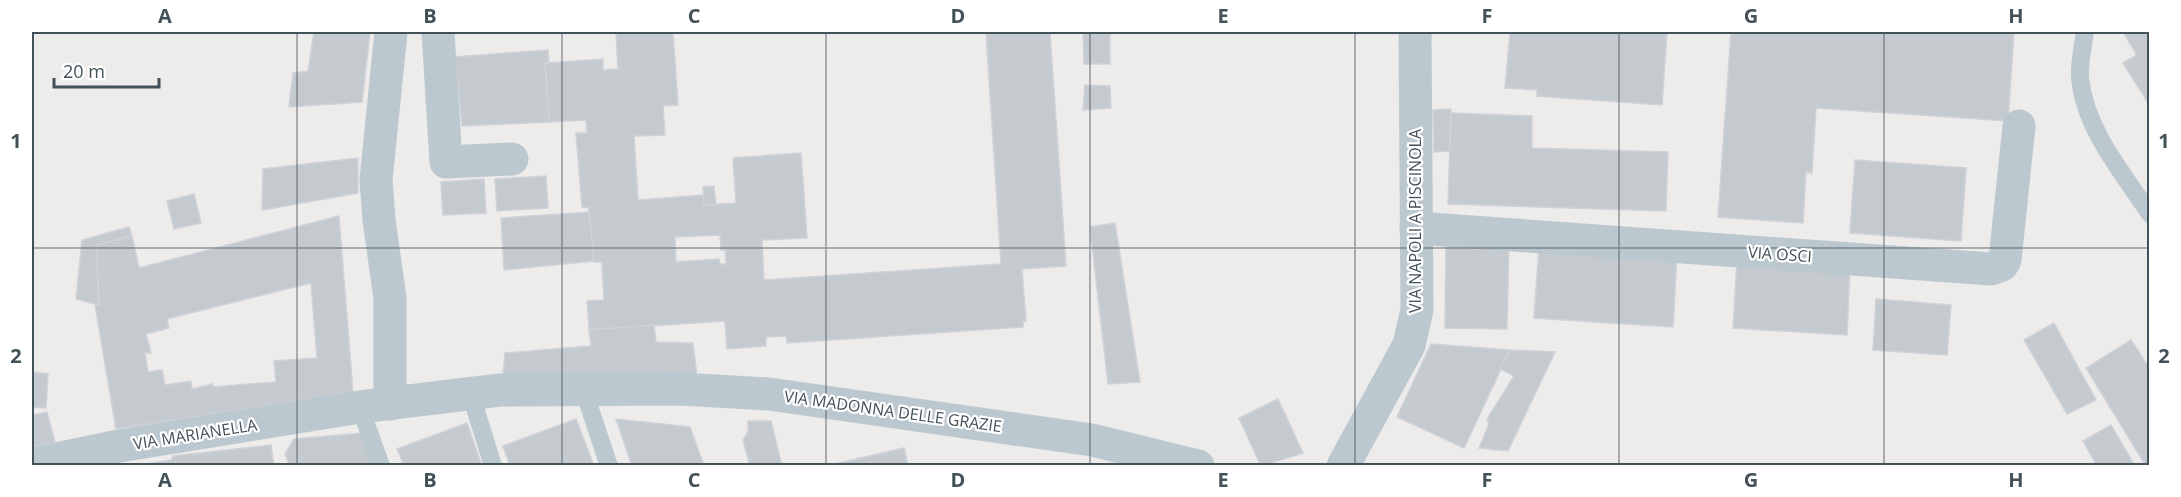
<svg xmlns="http://www.w3.org/2000/svg" width="2181" height="497" font-family="'Open Sans',sans-serif">
<style>
.building{fill:#c5cacf;stroke:#cfd2d8;stroke-width:1.5;fill-rule:evenodd}
.lines{fill:none;stroke-linecap:round;stroke-linejoin:round}
.lane{stroke:#bbc8cf;stroke-width:18}
.street{stroke:#bbc8cf;stroke-width:33}
.grid{fill:none;stroke:#435159;stroke-width:1.5;stroke-opacity:0.55}
.labels{text-anchor:middle;dominant-baseline:central;stroke-width:4.5;stroke-linejoin:round;paint-order:stroke}
.street-label{font-size:16px;fill:#435159;stroke:#fff}
.neatline{fill:none;stroke:#435159;stroke-width:2}
.grid-label{font-size:20px;text-anchor:middle;font-weight:bold;fill:#435159}
</style>
<rect width="100%" height="100%" fill="#eeebeb"/>
<!-- building -->
<g class="building">
<path d="M314 32H370L362 102 289 107 293 73 308 71Z"/>
<path d="M673 32 678 105 663 106 665 135 634 136 638 200 703 195 704 205 736 203 733 158 801 153 807 238 762 240 764 280 1001 264 986 32H1050L1066 266 1022 269 1026 321 1023 322V327L787 343 786 336 766 337V346L727 349 725 321 589 330 587 301 604 300 602 262H594L589 208 582 207 576 133H587L586 120 549 122 545 63 603 59V70L618 69 616 33ZM720 235 721 250H725L726 264H720L719 259 676 262 675 237Z"/>
<path d="M1083 32H1110V64H1084Z"/>
<path d="M1510 32H1667L1662 105 1537 96V90L1505 88Z"/>
<path d="M1731 32H2014L2008 121 1816 108 1812 173 1806 172 1803 223 1718 217Z"/>
<path d="M2123 32H2150V106L2123 63 2137 55Z"/>
<path d="M548 50 549 63H545L549 122 462 126 455 57Z"/>
<path d="M1085 85 1110 86 1111 108 1083 110Z"/>
<path d="M1451 109 1450 151 1434 152 1433 110Z"/>
<path d="M1451 113 1532 116V148L1668 152 1666 211 1448 204Z"/>
<path d="M358 158V193L262 210 263 169Z"/>
<path d="M1855 160 1966 168 1961 241 1850 233Z"/>
<path d="M546 176 548 208 497 211 495 179Z"/>
<path d="M484 179 486 213 443 215 441 182Z"/>
<path d="M714 186 716 204 704 205 703 187Z"/>
<path d="M194 194 201 223 174 229 167 201Z"/>
<path d="M589 212 594 261 504 270 501 218Z"/>
<path d="M339 216 353 392 116 429 95 305H99L96 245 132 236 139 268ZM311 283 317 358 274 361 276 382 213 387V384L192 389 191 381 165 385 162 370 148 372 145 353H151L146 334 169 328 167 319Z"/>
<path d="M1115 223 1140 382 1108 384 1090 227Z"/>
<path d="M129 227 132 236 96 245 99 305 76 299 82 240Z"/>
<path d="M1446 239 1509 240 1507 329 1445 328Z"/>
<path d="M1539 247 1677 255 1673 327 1534 318Z"/>
<path d="M1737 261 1850 267 1847 335 1733 328Z"/>
<path d="M1876 299 1951 305 1947 355 1873 350Z"/>
<path d="M2054 323 2096 400 2067 414 2024 340Z"/>
<path d="M654 325 656 342 693 343 698 385 503 376 505 353 591 346 589 330Z"/>
<path d="M2131 340 2150 369V466H2146L2086 368Z"/>
<path d="M1431 344 1510 350 1464 448 1397 417Z"/>
<path d="M1510 350 1555 352 1508 451 1479 448 1489 424 1487 419 1514 376 1500 369Z"/>
<path d="M32 372 48 374 46 408 32 407Z"/>
<path d="M1278 399 1303 453 1261 466 1239 418Z"/>
<path d="M47 412 55 442 32 447V415Z"/>
<path d="M576 419 594 466H510L503 446Z"/>
<path d="M616 419 690 427 704 466H632Z"/>
<path d="M748 421H771L782 466H750L743 440 748 432Z"/>
<path d="M467 423 482 466H404L397 449Z"/>
<path d="M2111 425 2135 466H2097L2083 441Z"/>
<path d="M363 433 375 466H290L285 454 294 439Z"/>
<path d="M271 445 274 466H132L171 460 173 456Z"/>
<path d="M904 448 908 466H826Z"/>
</g>
<g class="lines">
<!-- lane -->
<g class="lane">
<path d="M2085 32C2083 46 2079 63 2080 78 2085 129 2122 172 2150 214"/>
<path d="M584 391 609 466"/>
<path d="M471 395 493 466"/>
<path d="M360 407 381 466"/>
</g>
<!-- street -->
<g class="street">
<path d="M438 32 446 162 512 159"/>
<path d="M1416 228 1991 269 2002 265 2005 260 2019 126"/>
<path d="M390 404V298L379 220 376 180 391 32"/>
<path d="M32 464 119 446 360 407 500 390 680 389 769 394 1092 440 1198 466"/>
<path d="M1343 466 1409 345 1417 310 1415 32"/>
</g>
</g>
<!-- grid -->
<path class="grid" d="M297 32V466M562 32V466M826 32V466M1090 32V466M1355 32V466M1619 32V466M1884 32V466M32 248H2150"/>
<g class="labels">
<!-- street labels -->
<g class="street-label">
<text transform="translate(1415 221) rotate(-90)">VIA NAPOLI A PISCINOLA</text>
<text transform="translate(1780 254) rotate(4)">VIA OSCI</text>
<text transform="translate(893 411) rotate(8)">VIA MADONNA DELLE GRAZIE</text>
<text transform="translate(195 434) rotate(-9)">VIA MARIANELLA</text>
</g>
</g>
<!-- border -->
<rect width="2181" height="497" fill="none" stroke="#ffffff" stroke-width="66"/>
<!-- scale -->
<path d="M54 78v9h105v-9" fill="none" stroke="#435159" stroke-width="3"/>
<text x="63" y="78" font-size="18" fill="#435159" stroke="#ffffff" stroke-width="4.5" paint-order="stroke">20 m</text>
<rect x="33" y="33" width="2115" height="431" class="neatline"/>
<g class="grid-label">
<text x="165" y="23">A</text>
<text x="430" y="23">B</text>
<text x="694" y="23">C</text>
<text x="958" y="23">D</text>
<text x="1223" y="23">E</text>
<text x="1487" y="23">F</text>
<text x="1751" y="23">G</text>
<text x="2016" y="23">H</text>
<text x="16" y="148">1</text>
<text x="2164" y="148">1</text>
<text x="16" y="363">2</text>
<text x="2164" y="363">2</text>
<text x="165" y="487">A</text>
<text x="430" y="487">B</text>
<text x="694" y="487">C</text>
<text x="958" y="487">D</text>
<text x="1223" y="487">E</text>
<text x="1487" y="487">F</text>
<text x="1751" y="487">G</text>
<text x="2016" y="487">H</text>
</g>
</svg>
